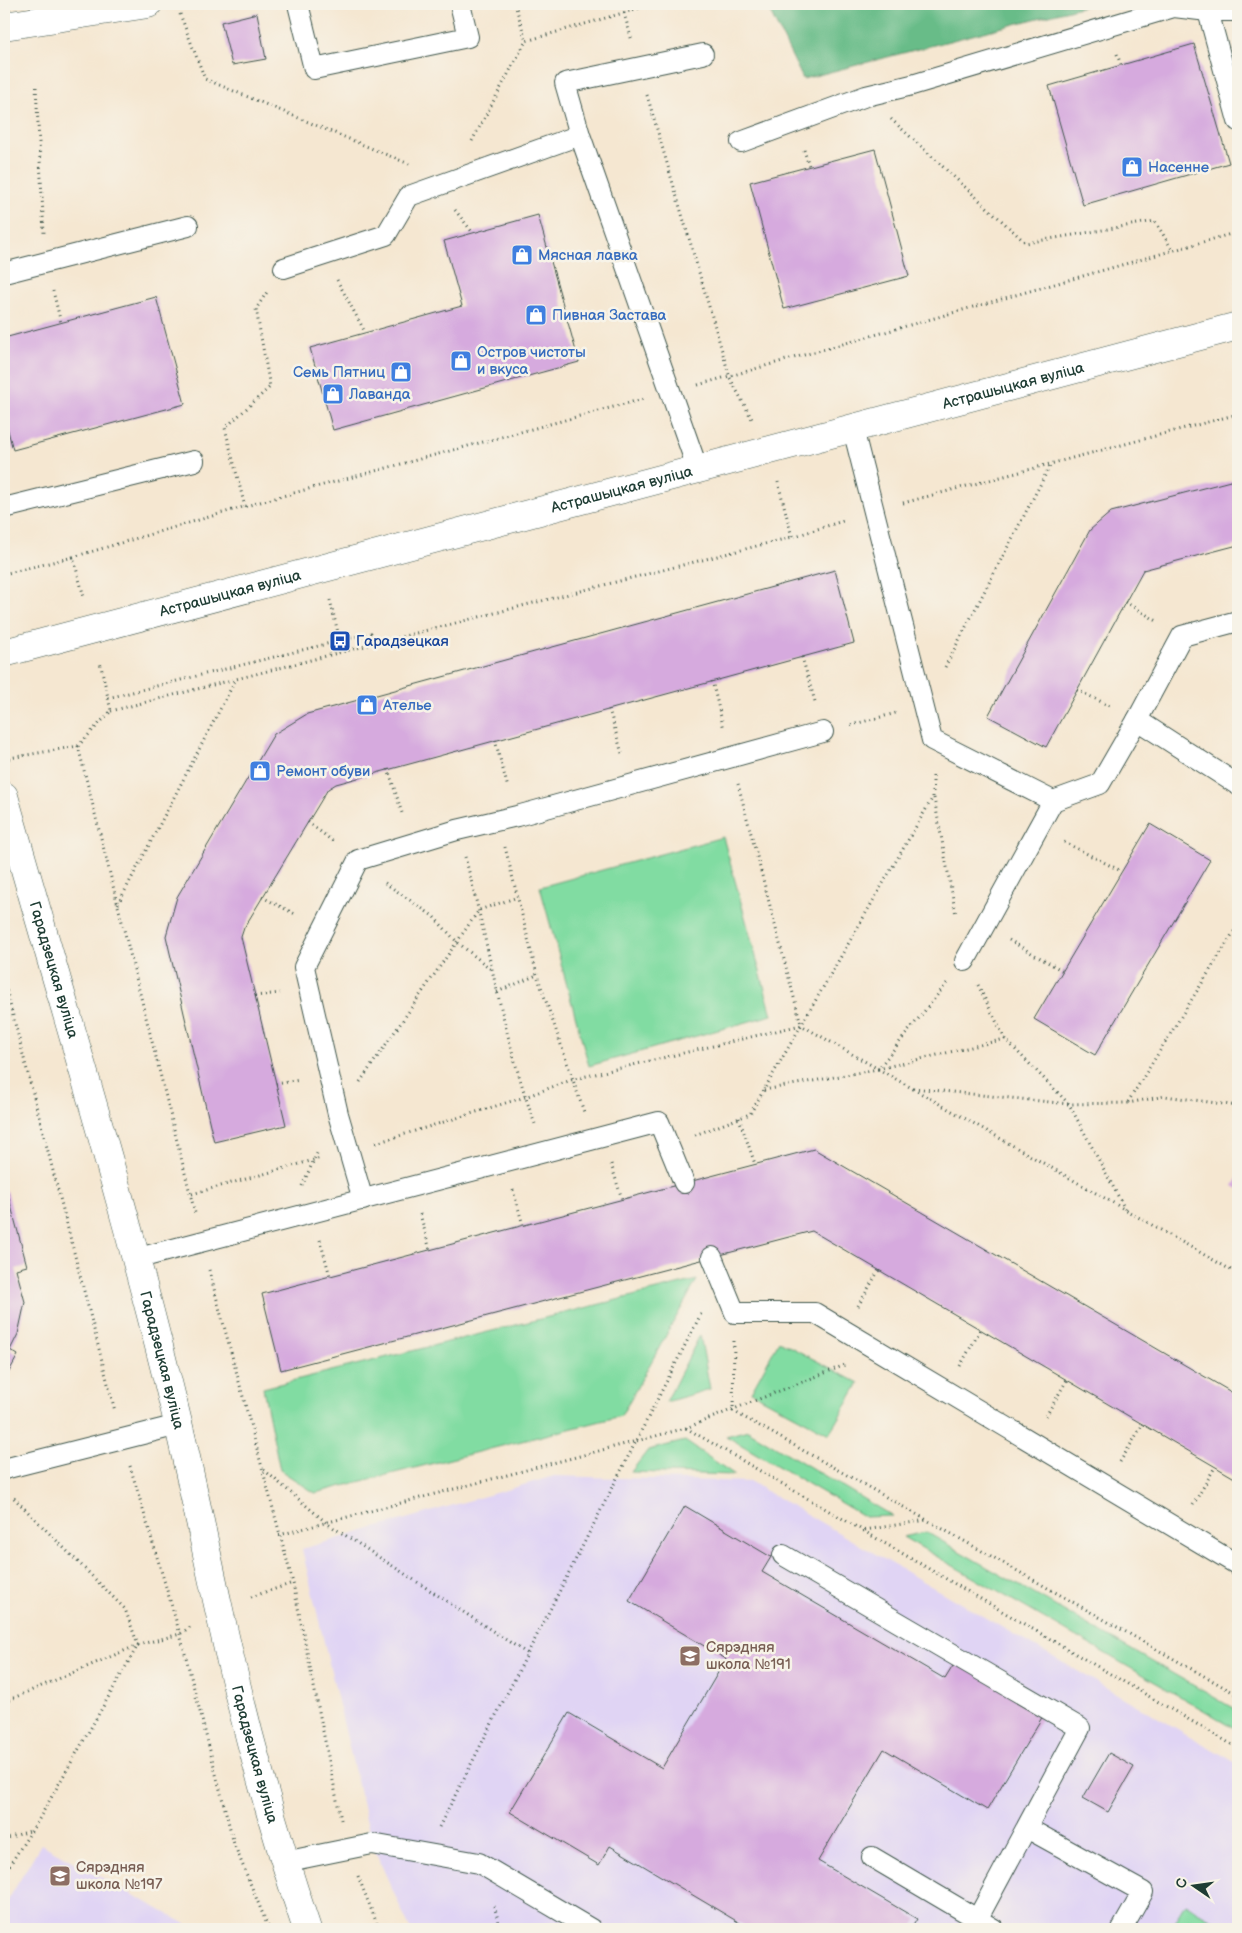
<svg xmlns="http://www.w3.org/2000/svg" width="1242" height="1933" font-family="'Balsamiq Sans',sans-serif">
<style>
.built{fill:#e0d4f4}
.green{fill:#81dca2;stroke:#508c6b}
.forest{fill:#68bc88;stroke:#447c5e}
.building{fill:#d6aade}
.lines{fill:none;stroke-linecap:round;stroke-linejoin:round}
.lane-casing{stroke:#3f564c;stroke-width:22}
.street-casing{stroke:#3f564c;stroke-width:29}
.secondary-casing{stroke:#3f564c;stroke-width:29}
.path{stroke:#3f564c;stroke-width:3;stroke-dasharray:1 4;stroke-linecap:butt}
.lane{stroke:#fff;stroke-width:20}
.street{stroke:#fff;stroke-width:28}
.secondary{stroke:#fff;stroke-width:28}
.labels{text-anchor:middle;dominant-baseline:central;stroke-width:5;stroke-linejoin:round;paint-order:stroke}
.shop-label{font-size:15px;fill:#366cbe;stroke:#f7f3e8;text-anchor:start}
.street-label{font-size:15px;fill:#1f3d34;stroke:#f7f3e8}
.transit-label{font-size:15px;fill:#164399;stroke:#f7f3e8;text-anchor:start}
.education-label{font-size:15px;fill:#785e54;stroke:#f7f3e8;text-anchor:start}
</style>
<rect width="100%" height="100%" fill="#f7f3e8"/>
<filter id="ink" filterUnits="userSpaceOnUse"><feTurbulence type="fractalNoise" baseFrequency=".02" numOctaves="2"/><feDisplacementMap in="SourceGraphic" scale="10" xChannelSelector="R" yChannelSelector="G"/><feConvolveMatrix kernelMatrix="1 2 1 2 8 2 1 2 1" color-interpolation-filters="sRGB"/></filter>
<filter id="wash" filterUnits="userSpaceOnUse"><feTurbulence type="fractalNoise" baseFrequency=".0096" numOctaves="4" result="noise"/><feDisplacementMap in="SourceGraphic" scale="20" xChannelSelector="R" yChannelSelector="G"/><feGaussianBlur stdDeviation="1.12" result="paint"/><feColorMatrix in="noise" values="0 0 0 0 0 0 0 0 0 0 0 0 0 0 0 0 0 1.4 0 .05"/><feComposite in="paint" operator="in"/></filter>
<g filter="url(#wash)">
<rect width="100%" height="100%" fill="#f5e7d1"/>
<!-- built -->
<g class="built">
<path d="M554 1476 751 1482 1238 1764V1929H410L372 1844 302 1549Z"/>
<path d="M41 1844 195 1929H4V1907Z"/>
</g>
<!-- green -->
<g class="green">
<path d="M723 837 772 1015 589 1066 540 887Z"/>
<path d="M697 1280 621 1416 315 1493 280 1470 263 1388Z"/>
<path d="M700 1335 710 1389 666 1402Z"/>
<path d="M779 1341 859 1383 829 1434 751 1392Z"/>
<path d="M748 1430 892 1516 865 1517 726 1436Z"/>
<path d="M685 1441 735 1475 631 1472 648 1450Z"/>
<path d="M926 1532 1238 1711V1730L903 1537Z"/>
<path d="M1186 1904 1228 1929H1171Z"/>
</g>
<!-- forest -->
<path class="forest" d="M766 4H1092L803 79Z"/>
<g id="blocks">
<!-- building -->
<g class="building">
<path d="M257 13 266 59 232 65 221 22Z"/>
<path d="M1194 44 1229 163 1083 205 1049 86Z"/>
<path d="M875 149 909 276 784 309 750 182Z"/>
<path d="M538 215 579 362 333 430 310 348 462 306 444 241Z"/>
<path d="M156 297 185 404 13 450 4 415V338Z"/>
<path d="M1238 479V545L1143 570 1046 747 988 716 1090 530 1111 512Z"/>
<path d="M835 570 854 643 336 784 328 789 244 928 241 937 286 1125 214 1142 166 936 177 897 274 734 307 714Z"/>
<path d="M1150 824 1210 860 1095 1055 1034 1019Z"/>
<path d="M814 1149 1238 1396V1480L812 1231 281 1370 262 1294Z"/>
<path d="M1238 1177V1189L1233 1186Z"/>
<path d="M7 1191 27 1266 16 1269 25 1302 18 1334 10 1350 18 1355 4 1381V1192Z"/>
<path d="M685 1506 771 1557 762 1572 945 1679 956 1661 1044 1714 987 1810 884 1749 818 1861 917 1919 911 1929H750L610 1846 599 1865 510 1812 569 1713 662 1768 726 1659 629 1601Z"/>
<path d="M1109 1753 1134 1767 1108 1812 1083 1798Z"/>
</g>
</g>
</g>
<g filter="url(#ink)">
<use href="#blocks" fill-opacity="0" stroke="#3f564c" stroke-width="1"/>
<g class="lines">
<!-- lane casing -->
<g class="lane-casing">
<g id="lane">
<path d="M298 4 314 69 468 37 460 4"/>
<path d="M1206 4 1238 121"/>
<path d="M580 135 565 83 703 54"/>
<path d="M741 142 866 96 912 85 1174 7 1208 11H1238"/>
<path d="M284 268 386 235 409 196 580 135 698 470"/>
<path d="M4 273 188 226"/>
<path d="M853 429 932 740 1053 801 965 961"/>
<path d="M4 508 194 461"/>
<path d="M1137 720 1182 636 1238 621"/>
<path d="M1053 801 1100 784 1137 720 1238 785"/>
<path d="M363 1200 338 1114 304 967 358 860 457 830 517 816 823 732"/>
<path d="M712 1257 735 1313H815L1238 1565"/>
<path d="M135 1259 659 1122 684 1183"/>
<path d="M4 1469 178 1425"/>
<path d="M783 1555 1080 1728 972 1929"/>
<path d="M1027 1828 1143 1892 1122 1929"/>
<path d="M872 1857 994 1929"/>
<path d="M284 1862 372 1844 479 1863 591 1929"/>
</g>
</g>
<!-- street casing -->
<g class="street-casing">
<path id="street" d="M4 26 148 4"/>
</g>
<!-- secondary casing -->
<g class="secondary-casing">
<g id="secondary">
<path id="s1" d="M4 653 1238 326"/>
<path id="s2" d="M4 796C63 1005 128 1214 179 1427 193 1486 205 1546 218 1605 242 1715 271 1823 307 1929"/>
</g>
</g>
<!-- path -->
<g class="path">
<path d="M515 4 526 41 654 4"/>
<path d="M624 13 632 41"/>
<path d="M180 14 205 79 409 164"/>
<path d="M1117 54 1121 65"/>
<path d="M36 87 44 233"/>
<path d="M647 95 730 378 753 421"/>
<path d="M891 119 1026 243 1155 221 1173 251"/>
<path d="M472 141 526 41"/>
<path d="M804 150 809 166"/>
<path d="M455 210 473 233"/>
<path d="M337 280 365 332"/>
<path d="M53 291 61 323"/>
<path d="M698 385 1238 232"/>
<path d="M778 482 792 537"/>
<path d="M903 503 1238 414"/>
<path d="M245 507 225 428 270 387 256 309 267 292"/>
<path d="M73 557 260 502 643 399"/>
<path d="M4 574 73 557 84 597"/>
<path d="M330 600 340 641"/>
<path d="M1125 602 1157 621"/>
<path d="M802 657 816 705"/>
<path d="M945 667 1051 464"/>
<path d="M712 681 724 729"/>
<path d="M1077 690 1112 707"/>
<path d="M108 698 371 633 374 643"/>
<path d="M609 709 623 757"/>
<path d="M111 711 792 537 846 520"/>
<path d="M851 725 896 713"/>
<path d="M495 740 508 788"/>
<path d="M78 746 195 1213"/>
<path d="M4 759 78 746 111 711 100 662"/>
<path d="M388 769 403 816"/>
<path d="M738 784 801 1024"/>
<path d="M934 798 956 915"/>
<path d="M308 822 335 843"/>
<path d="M1064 842 1121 871"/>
<path d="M505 847 537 975 584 1112"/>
<path d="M465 857C489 945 503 1037 535 1124"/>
<path d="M385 883 433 916 457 942 492 970"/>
<path d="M262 897 297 915"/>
<path d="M118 904 236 679"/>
<path d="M1009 940 1063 971"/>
<path d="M4 981 115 1411"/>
<path d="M978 985 1005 1039 1069 1104 1128 1103 1165 1096 1238 1106"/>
<path d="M497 992 537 975"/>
<path d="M255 996 280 993"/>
<path d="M878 1069 1005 1039"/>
<path d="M360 1082 479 910 518 897"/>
<path d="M276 1084 300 1080"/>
<path d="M913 1088 1069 1104 1125 1209"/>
<path d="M764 1090 878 1069 947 983"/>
<path d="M1128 1102 1238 925"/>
<path d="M739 1118 755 1164"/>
<path d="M695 1135 750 1114 933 797V773"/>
<path d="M376 1143 525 1097 574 1079 801 1025 1238 1274"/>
<path d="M611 1164 622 1199"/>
<path d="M302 1186 318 1151"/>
<path d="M513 1190 523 1225"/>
<path d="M192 1194 321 1158"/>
<path d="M420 1214 430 1250"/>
<path d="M320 1240 330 1276"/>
<path d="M209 1270 293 1583 341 1820"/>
<path d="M858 1306 879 1270"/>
<path d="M734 1341 733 1411 1238 1695"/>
<path d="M960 1366 981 1329"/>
<path d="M1046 1416 1067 1380"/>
<path d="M686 1428 1238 1748"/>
<path d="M1120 1462 1143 1424"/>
<path d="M130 1466 180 1634 234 1844 269 1929"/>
<path d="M264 1470 328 1524 528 1654"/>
<path d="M1193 1505 1215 1467"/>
<path d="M865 1530 927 1520"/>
<path d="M279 1535 686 1428 845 1365"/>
<path d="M251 1597 293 1583"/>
<path d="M4 1702 138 1645 125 1609 13 1497"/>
<path d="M439 1827 702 1312"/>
<path d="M4 1839 30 1831"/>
<path d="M4 1874 39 1819 138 1645 180 1634 190 1627"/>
<path d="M358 1876 379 1929"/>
<path d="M494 1906 501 1929"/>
</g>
<!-- lane -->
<use href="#lane" class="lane"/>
<!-- street -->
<use href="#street" class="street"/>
<!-- secondary -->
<use href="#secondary" class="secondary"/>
</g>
</g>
<!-- icons -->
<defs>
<g id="shop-square" transform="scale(1.125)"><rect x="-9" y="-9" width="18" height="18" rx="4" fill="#3f7fe0" stroke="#f7f3e8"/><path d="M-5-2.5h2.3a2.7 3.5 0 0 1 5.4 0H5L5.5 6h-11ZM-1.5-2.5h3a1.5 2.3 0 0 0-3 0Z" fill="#fff"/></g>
<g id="bus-square" transform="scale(1.125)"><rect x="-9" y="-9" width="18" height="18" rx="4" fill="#1a4fb4" stroke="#f7f3e8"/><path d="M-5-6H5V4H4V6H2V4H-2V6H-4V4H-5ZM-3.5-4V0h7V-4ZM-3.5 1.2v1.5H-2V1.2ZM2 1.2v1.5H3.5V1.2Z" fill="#fff"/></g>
<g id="school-square" transform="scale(1.125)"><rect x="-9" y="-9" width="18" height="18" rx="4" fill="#8d6e63" stroke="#f7f3e8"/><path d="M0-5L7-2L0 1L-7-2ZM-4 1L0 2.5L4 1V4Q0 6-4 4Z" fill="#fff"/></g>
</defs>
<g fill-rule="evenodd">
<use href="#shop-square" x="1132" y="167"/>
<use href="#shop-square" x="522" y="255"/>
<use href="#shop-square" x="536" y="315"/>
<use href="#shop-square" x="461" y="361"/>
<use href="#shop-square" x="401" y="372"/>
<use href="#shop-square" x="333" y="394"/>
<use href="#bus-square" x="340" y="641"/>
<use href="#shop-square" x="367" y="705"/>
<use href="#shop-square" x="260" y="771"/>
<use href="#school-square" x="690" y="1656"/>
<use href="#school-square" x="60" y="1876"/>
</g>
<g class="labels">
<!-- shop labels -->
<g class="shop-label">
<text x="1148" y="167">Насенне</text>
<text x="538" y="255">Мясная лавка</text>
<text x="552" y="315">Пивная Застава</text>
<text x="477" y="352">Остров чистоты<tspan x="477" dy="17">и вкуса</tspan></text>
<text x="385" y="372" text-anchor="end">Семь Пятниц</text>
<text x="349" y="394">Лаванда</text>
<text x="383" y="705">Ателье</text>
<text x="276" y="771">Ремонт обуви</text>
</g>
<!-- street labels -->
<g class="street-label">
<text stroke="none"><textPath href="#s1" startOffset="1044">Астрашыцкая вуліца</textPath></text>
<text stroke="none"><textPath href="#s1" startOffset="639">Астрашыцкая вуліца</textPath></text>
<text stroke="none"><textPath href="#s1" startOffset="234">Астрашыцкая вуліца</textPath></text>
<text stroke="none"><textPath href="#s2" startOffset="181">Гарадзецкая вуліца</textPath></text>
<text stroke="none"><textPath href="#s2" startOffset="586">Гарадзецкая вуліца</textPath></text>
<text stroke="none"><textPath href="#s2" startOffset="991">Гарадзецкая вуліца</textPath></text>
</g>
<!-- transit labels -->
<g class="transit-label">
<text x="356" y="641">Гарадзецкая</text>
</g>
<!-- education labels -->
<g class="education-label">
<text x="706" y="1647">Сярэдняя<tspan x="706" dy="17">школа №191</tspan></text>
<text x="76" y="1867">Сярэдняя<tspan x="76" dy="17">школа №197</tspan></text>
</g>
</g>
<!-- margin -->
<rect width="1242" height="1933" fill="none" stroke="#f7f3e8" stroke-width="20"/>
<!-- north arrow -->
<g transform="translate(1194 1886) rotate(283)" stroke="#f7f3e8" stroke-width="4" paint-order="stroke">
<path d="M0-4L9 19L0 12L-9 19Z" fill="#1f3d34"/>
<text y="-8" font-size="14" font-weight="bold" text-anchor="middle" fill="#1f3d34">С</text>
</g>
</svg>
